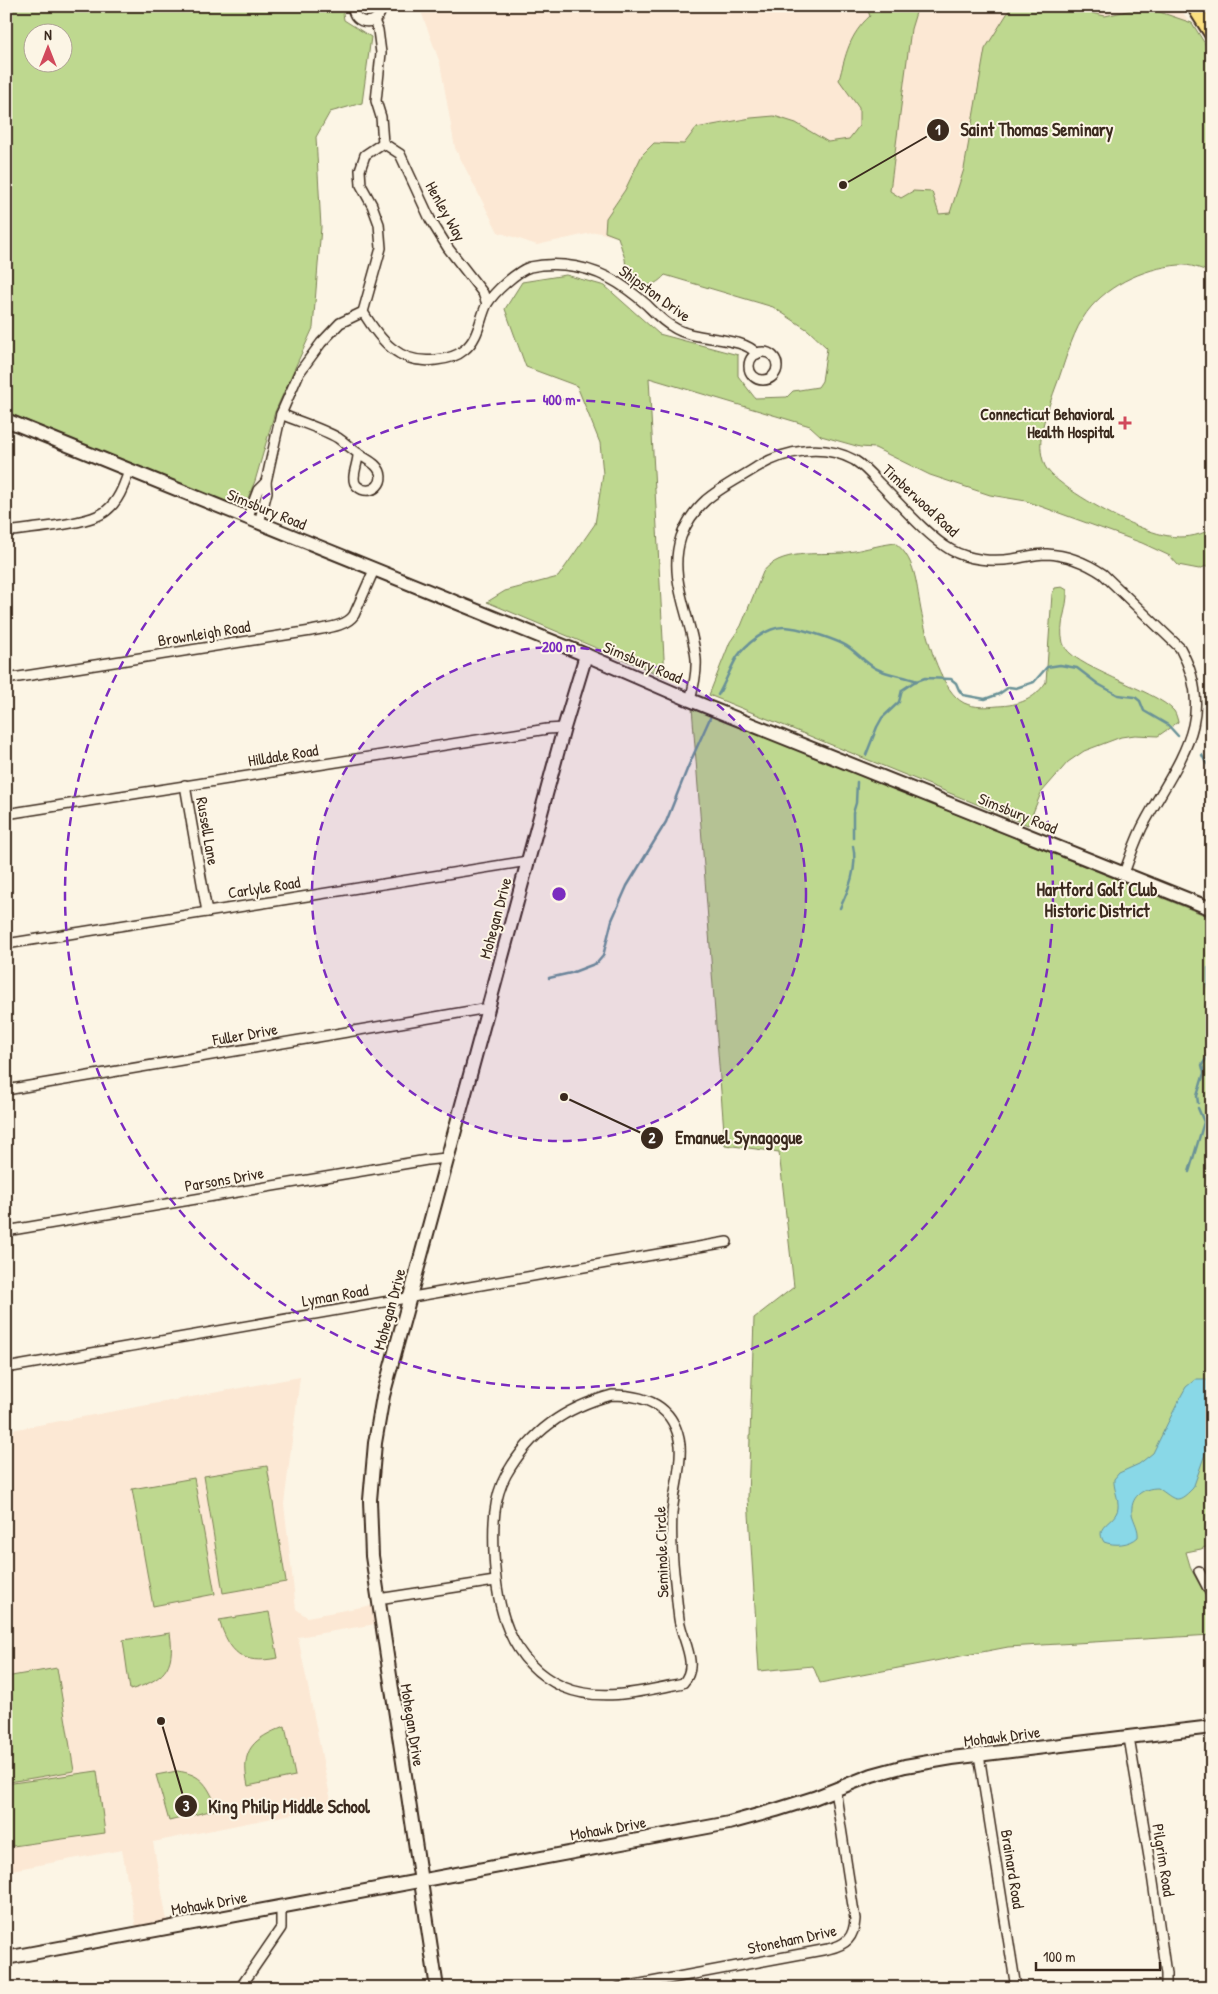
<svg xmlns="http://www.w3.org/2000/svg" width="1218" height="1994" font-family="'Patrick Hand',sans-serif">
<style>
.built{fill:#fce8d4}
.green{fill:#bed88f;stroke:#7c8156;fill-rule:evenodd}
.water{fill:#89d8e7;stroke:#6a9297}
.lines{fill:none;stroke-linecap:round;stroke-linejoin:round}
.stream{stroke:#6a9297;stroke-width:2.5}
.street-casing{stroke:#3b2a1e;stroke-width:12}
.secondary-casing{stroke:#3b2a1e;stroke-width:16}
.primary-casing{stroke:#3b2a1e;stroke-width:18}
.street{stroke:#fcf5e5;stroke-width:9}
.secondary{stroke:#fcf5e5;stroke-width:12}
.primary{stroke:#fce080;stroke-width:14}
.ring{fill:none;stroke:#7b2cbf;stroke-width:2.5;stroke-dasharray:9 6}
.poi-dot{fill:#d1495b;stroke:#fcf5e5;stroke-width:2}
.labels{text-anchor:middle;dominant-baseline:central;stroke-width:4;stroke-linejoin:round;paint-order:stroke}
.street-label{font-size:16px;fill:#3b2a1e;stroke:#fcf5e5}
.poi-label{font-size:16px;font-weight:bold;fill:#3b2a1e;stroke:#fcf5e5;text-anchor:end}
.neighbourhood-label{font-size:18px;font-weight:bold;fill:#3b2a1e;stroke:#fcf5e5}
.centre{fill:#7b2cbf;stroke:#fcf5e5;stroke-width:2.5}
.ring-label{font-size:15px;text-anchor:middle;font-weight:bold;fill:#7b2cbf;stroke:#fcf5e5;stroke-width:4;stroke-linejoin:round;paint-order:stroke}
.leader{fill:none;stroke:#3b2a1e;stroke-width:2}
.callout-dot{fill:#3b2a1e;stroke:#fcf5e5;stroke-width:2}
.mark-label{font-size:15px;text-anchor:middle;font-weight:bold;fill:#fff}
.callout-label{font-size:18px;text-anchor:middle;font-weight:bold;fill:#3b2a1e;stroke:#fcf5e5;stroke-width:4;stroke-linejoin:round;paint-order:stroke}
</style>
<rect width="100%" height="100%" fill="#fcf5e5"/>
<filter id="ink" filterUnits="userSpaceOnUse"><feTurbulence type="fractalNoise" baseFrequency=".02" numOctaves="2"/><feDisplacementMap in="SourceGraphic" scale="10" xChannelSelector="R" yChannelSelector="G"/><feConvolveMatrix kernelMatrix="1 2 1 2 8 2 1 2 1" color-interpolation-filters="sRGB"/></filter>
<g filter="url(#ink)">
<!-- built -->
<g class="built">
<path d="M419 6H1179L1212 57V223L770 272 596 232 537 245 498 232 455 148 440 63Z"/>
<path d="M300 1377 284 1504 296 1609 307 1617 378 1604 382 1623 298 1637 332 1806 153 1842 167 1921 136 1927 122 1850 6 1871V1431Z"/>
</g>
<!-- green -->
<g class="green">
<path d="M6 6H342L344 20 371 37 362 103 330 112 316 137 321 227 313 328 275 412 255 481 243 510 6 412ZM32 32H62V62H32Z"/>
<path d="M866 6H918L911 29 890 191 901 198 913 191 932 192 939 214 950 213 964 169 985 49 1012 6H1060L1105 16 1145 7 1192 23 1212 55V273C1202 269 1190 264 1179 265 1143 268 1102 287 1083 318 1070 339 1064 366 1055 389 1047 412 1034 441 1045 466 1054 484 1106 512 1125 521 1156 534 1180 545 1212 529V564L1199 569 1178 565 1170 556 1142 543 1026 501 990 495 930 475 875 448 860 447 821 436 810 426 649 378 665 677 487 602 505 591 558 577 595 524 603 474 600 443 577 386 526 367 505 309 522 282 566 275 605 286 659 334 738 355V376L755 398 787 397 793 391 818 387 822 381 827 348 808 330 773 307 665 275C651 290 645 285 627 278L625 259 618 237 605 232 606 218 625 190 642 155 654 143 684 144 696 128 751 118 774 116 796 123 828 142 849 139 859 126V108L839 80C846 54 849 35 870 16Z"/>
<path d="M895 543C919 561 916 593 923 619 928 642 942 692 964 703 975 708 987 707 998 706 1019 705 1034 700 1046 682L1052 594 1055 588 1062 587 1067 590C1068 609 1058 624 1063 643 1069 667 1155 689 1174 711 1176 714 1177 718 1178 722L1158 736 1135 735 1121 737 1084 751 1068 762 1041 793 1028 825 709 695 730 642 741 626 763 572C780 549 817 555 842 553 860 551 877 545 895 543Z"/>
<path d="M692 707 1212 918V1544L1201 1549 1186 1552 1191 1569 1212 1607V1635L1008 1647 820 1683 813 1666 759 1671 748 1498 754 1318 794 1287 779 1152 725 1145Z"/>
<path d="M267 1466 286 1582 223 1593 204 1476Z"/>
<path d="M194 1478 215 1594 153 1606 132 1489Z"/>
<path d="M269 1612 278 1658C241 1665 230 1653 219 1620Z"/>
<path d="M170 1633C176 1669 163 1680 130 1690L123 1640Z"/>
<path d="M57 1668 74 1771 9 1782 6 1767V1677Z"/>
<path d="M285 1726 295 1776 248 1786C240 1749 253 1739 285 1726Z"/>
<path d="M97 1771 105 1833 6 1847V1784Z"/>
<path d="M177 1771C203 1774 208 1787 218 1809L169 1821 156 1775Z"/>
</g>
<!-- water -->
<path class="water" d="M1196 1379H1205L1212 1384V1427L1209 1443 1193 1488C1176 1506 1175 1499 1158 1488 1142 1488 1130 1497 1132 1514 1134 1522 1139 1529 1138 1537 1130 1545 1114 1546 1104 1542 1093 1525 1116 1523 1118 1508 1119 1498 1113 1488 1114 1479L1119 1473 1139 1464 1153 1453 1181 1396 1186 1387Z"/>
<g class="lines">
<!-- stream -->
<g class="stream">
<path d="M718 695C725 683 730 669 737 657 746 644 767 627 784 627 798 627 830 638 843 644 856 650 864 663 877 669 890 675 903 676 917 681"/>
<path d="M866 755 877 727 882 718 899 702 902 690 914 682 925 678 951 679 956 683 959 690 963 695 985 699 999 694 1009 687 1016 688 1034 682 1047 667 1060 665 1077 668 1098 684 1118 695 1135 697 1140 701 1144 711 1168 725 1178 736"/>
<path d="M1202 755 1206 763 1212 768"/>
<path d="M853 838V813L856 803 857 782"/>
<path d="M840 908C849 889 858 867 853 846"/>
<path d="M1211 923 1212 927"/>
<path d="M1208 968V987L1212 992"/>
<path d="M549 978 571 973 597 963 603 956 612 920 627 886 666 822 688 767 710 718"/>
<path d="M1198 1103 1197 1096 1204 1073 1202 1065 1209 1055 1212 1046"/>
<path d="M1189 1172 1204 1122 1198 1108"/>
</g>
<!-- street casing -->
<g class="street-casing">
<g id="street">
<path d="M353 6C352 27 382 27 381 6"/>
<path d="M374 21 378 30 381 53 376 101 381 117 383 143"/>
<path d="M487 304 483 293 448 248 430 219 400 154 383 143 365 155 360 170 361 185 372 205 379 224 381 248 363 312C380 340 399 365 436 360 446 359 456 357 464 350 479 339 480 317 487 304 494 292 517 271 530 267 539 265 554 264 564 265 598 268 622 283 647 305 655 313 663 322 673 327 695 342 742 335 757 354"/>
<circle cx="763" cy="366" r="14"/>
<path d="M281 414C299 422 321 428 338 438 345 443 352 449 359 454 364 458 371 461 375 465 391 480 371 499 357 486 349 479 359 463 358 453"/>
<path d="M247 519 258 490 266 482"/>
<path d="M259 523 267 492 266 482 281 414 299 373 321 343 340 323 363 312"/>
<path d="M6 532C30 528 88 525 106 511 119 501 124 485 129 471"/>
<path d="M6 679 311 631C324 628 346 627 354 615L374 570"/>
<path d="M690 700C694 686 697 673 696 659 692 617 667 580 681 537 686 523 695 510 706 500 721 487 740 478 757 467 786 450 823 443 854 460 864 466 871 474 879 483 899 503 927 536 951 550 969 560 993 562 1013 559 1025 557 1035 554 1047 554 1068 555 1085 562 1103 574L1180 648C1218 717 1179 760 1146 820 1136 837 1131 855 1124 873"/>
<path d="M185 785 207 912"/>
<path d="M6 814 547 729 564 728"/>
<path d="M6 944 528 861"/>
<path d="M6 1090 488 1008"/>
<path d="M6 1231 427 1160 446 1158"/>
<path d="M6 1368 727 1242"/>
<path d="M612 1395C646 1395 675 1406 680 1445 682 1467 674 1491 672 1513 671 1532 672 1554 674 1573 676 1589 677 1604 679 1619 682 1640 700 1665 683 1683 645 1691 600 1703 563 1687 508 1662 496 1606 494 1553 493 1526 493 1499 506 1475 531 1431 564 1408 612 1395Z"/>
<path d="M1199 1571 1212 1596"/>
<path d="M378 1599 495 1581"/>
<path d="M1129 1738 1152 1875 1166 1974V1988"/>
<path d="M979 1755 1016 1988"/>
<path d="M240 1988 281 1928V1906"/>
<path d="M619 1988 828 1949C846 1945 854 1938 855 1919L835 1789"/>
</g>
</g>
<!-- secondary casing -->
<g class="secondary-casing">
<g id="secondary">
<path d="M6 420 586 655 690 700 1212 909"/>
<path d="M6 1958 729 1823 776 1810 814 1798 872 1775 905 1766 952 1758 1212 1727"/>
<path d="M437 1988 372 1556 370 1500 375 1443 383 1396 564 728 586 655"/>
</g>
</g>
<!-- primary casing -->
<g class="primary-casing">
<path id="primary" d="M1194 6 1212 34"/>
</g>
<!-- street -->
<use href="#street" class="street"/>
<!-- secondary -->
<use href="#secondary" class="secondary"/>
<!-- primary -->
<use href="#primary" class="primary"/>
</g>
</g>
<!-- distance rings -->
<circle cx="559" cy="894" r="247" fill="#7b2cbf" fill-opacity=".12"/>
<g class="ring">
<circle cx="559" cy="894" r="247"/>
<circle cx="559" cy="894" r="494"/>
</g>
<!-- markers -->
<path class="poi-dot" d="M1122.5 415.5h5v5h5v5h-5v5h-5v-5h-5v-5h5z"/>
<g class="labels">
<!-- street labels -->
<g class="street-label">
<text transform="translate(446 211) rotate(61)">Henley Way</text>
<text transform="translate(655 293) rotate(36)">Shipston Drive</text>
<text transform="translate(921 500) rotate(43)">Timberwood Road</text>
<text transform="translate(267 509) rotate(22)">Simsbury Road</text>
<text transform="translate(204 633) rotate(-9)">Brownleigh Road</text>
<text transform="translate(643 662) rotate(23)">Simsbury Road</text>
<text transform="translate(283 755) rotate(-9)">Hilldale Road</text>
<text transform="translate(1018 813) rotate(22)">Simsbury Road</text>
<text transform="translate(208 831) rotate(80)">Russell Lane</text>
<text transform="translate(264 887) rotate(-9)">Carlyle Road</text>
<text transform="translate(495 918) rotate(-75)">Mohegan Drive</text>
<text transform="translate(245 1034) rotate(-10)">Fuller Drive</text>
<text transform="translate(224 1179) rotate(-10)">Parsons Drive</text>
<text transform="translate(335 1295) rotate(-10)">Lyman Road</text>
<text transform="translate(389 1309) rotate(-75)">Mohegan Drive</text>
<text transform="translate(661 1552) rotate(-92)">Seminole Circle</text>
<text transform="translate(413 1725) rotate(81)">Mohegan Drive</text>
<text transform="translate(1002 1736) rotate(-7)">Mohawk Drive</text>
<text transform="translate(608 1828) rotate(-10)">Mohawk Drive</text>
<text transform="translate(1164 1860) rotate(81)">Pilgrim Road</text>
<text transform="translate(1013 1869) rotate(81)">Brainard Road</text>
<text transform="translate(209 1903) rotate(-10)">Mohawk Drive</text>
<text transform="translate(792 1939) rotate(-12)">Stoneham Drive</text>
</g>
<!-- poi labels -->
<g class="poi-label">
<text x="1114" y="414">Connecticut Behavioral<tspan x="1114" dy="18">Health Hospital</tspan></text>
</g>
<!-- neighbourhood labels -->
<g class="neighbourhood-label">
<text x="1097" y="889">Hartford Golf Club<tspan x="1097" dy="21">Historic District</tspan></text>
</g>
</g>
<circle cx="559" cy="894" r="8" class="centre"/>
<g class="ring-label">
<text x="559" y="405">400 m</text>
<text x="559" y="652">200 m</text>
</g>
<!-- callouts -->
<path class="leader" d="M843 185L938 130M564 1097L652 1138M161 1721L186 1806"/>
<g class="callout-dot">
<circle cx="843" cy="185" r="5"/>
<circle cx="564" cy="1097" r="5"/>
<circle cx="161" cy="1721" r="5"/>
<circle cx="938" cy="130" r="12"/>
<circle cx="652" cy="1138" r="12"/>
<circle cx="186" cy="1806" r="12"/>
</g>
<g class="mark-label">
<text x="938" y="135">1</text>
<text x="652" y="1143">2</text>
<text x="186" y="1811">3</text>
</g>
<g class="callout-label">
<text x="1037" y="136">Saint Thomas Seminary</text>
<text x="739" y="1144">Emanuel Synagogue</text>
<text x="289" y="1813">King Philip Middle School</text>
</g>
<!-- margin -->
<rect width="1218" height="1994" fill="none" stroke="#fcf5e5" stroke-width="25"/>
<rect x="12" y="12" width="1193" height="1969" fill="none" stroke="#3b2a1e" stroke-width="2" filter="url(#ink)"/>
<!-- north arrow -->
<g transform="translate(48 48)"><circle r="24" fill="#fcf5e5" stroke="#afa495"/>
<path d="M0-4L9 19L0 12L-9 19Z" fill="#d1495b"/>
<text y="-8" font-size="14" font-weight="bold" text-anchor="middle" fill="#3b2a1e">N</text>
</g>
<!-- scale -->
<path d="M1036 1962v8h124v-8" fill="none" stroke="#3b2a1e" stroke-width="2.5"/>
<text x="1043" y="1962" font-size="15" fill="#3b2a1e" stroke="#fcf5e5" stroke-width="4" paint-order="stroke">100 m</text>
</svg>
